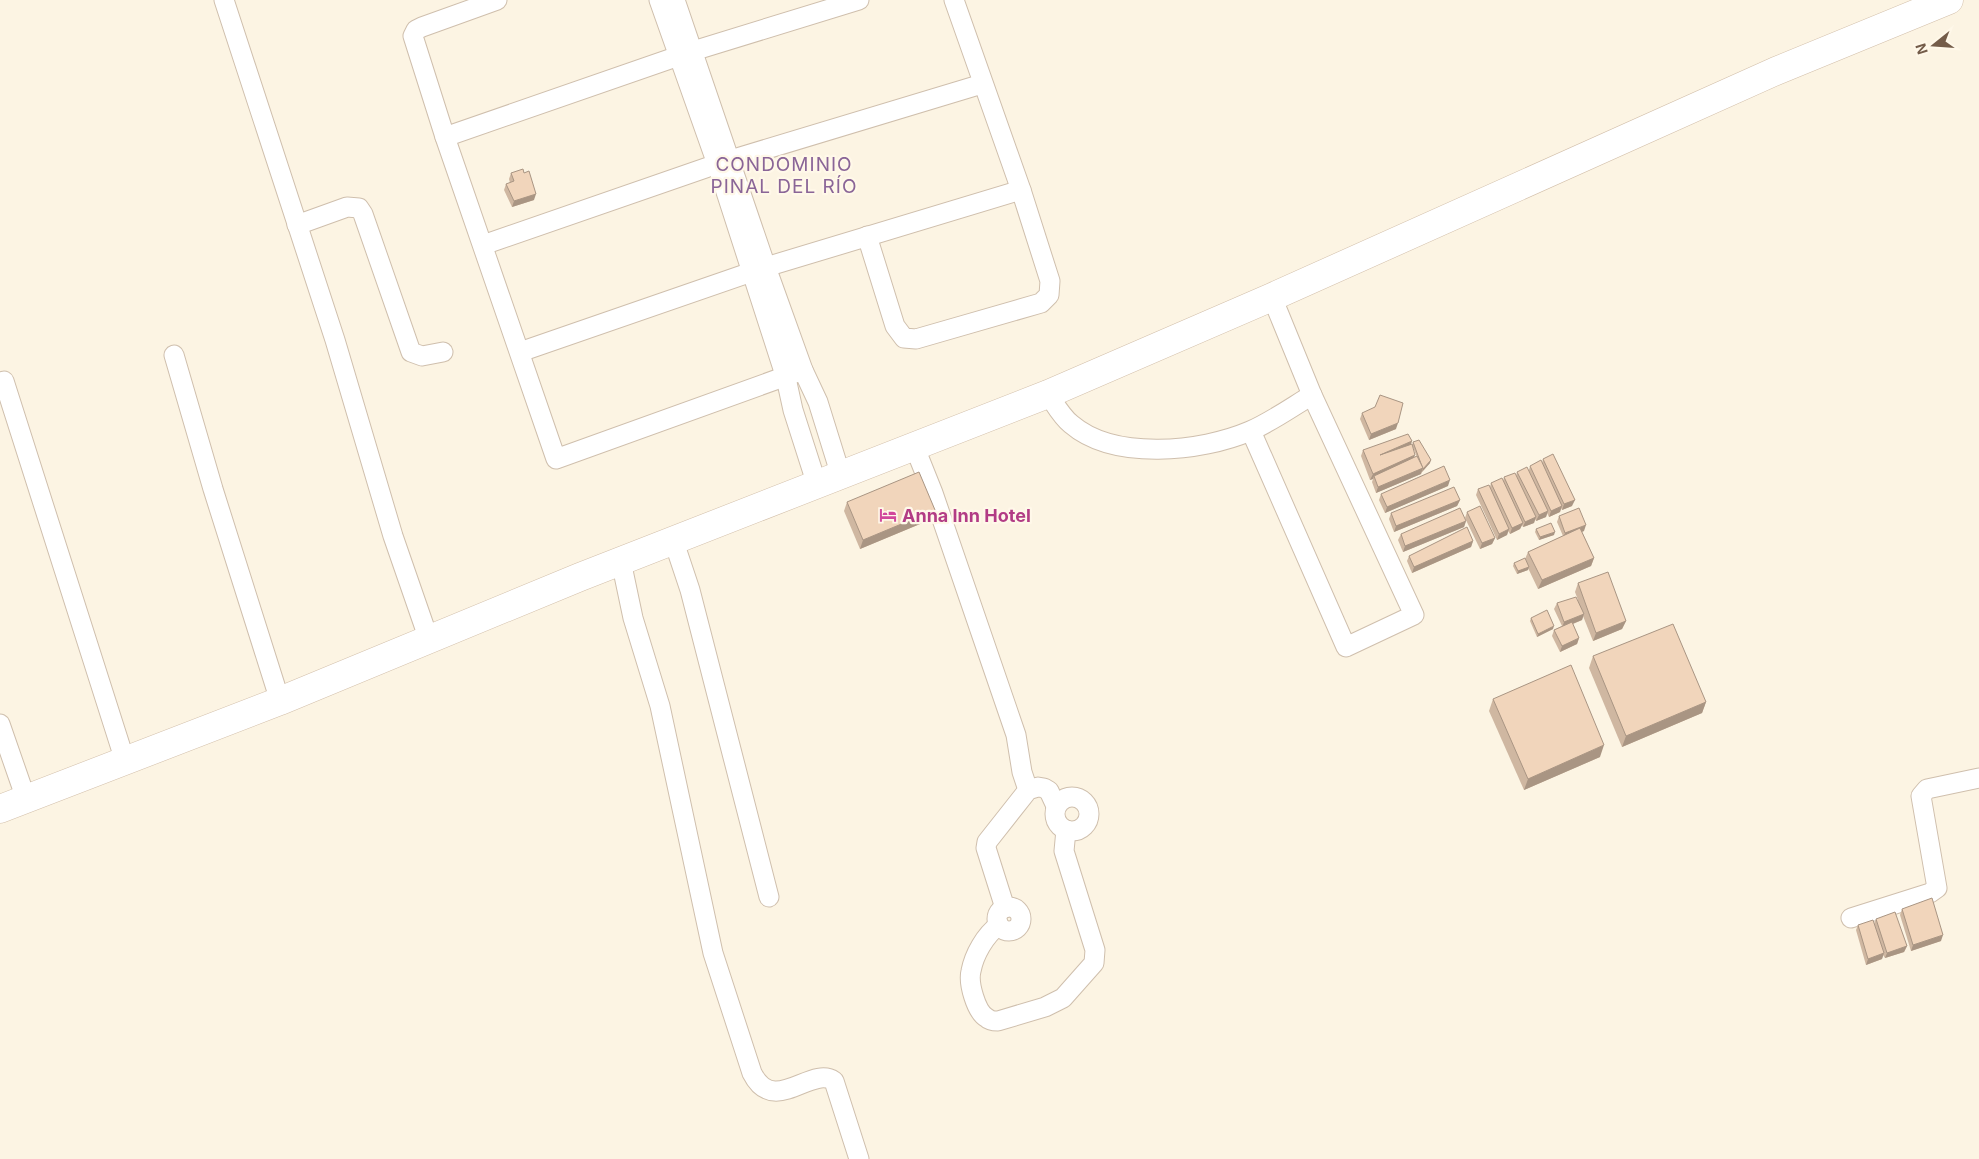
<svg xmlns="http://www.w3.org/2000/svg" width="1979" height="1159" font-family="Inter,sans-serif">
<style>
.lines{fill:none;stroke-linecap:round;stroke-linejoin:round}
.street-casing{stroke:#cfbfad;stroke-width:21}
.secondary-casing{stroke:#d2bfaa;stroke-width:29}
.street{stroke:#fff;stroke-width:19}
.secondary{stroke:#fff;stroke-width:28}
.wall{fill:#cfb7a1}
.shaded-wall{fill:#a99583}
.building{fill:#f1d5bb;stroke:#a99583}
.labels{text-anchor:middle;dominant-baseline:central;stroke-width:4.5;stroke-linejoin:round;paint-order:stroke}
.hotel-label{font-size:18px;font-weight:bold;fill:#b23c85;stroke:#fff8e9;text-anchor:start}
.neighbourhood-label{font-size:19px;letter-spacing:1px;fill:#8a6597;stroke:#fff8e9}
</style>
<rect width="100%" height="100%" fill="#fcf4e3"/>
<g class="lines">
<!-- street casing -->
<g class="street-casing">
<g id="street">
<path d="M224 0 335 340 393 536 429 640"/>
<path d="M497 0 422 27 416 30 413 36 445 137 556 459 803 370"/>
<path d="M659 0 717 164 786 378 793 410 817 485"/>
<path d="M675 0 766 267 803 370 818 402 841 476"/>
<path d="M445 137 693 51 859 0"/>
<path d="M297 225 347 207 359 208 363 214 411 352 422 356 443 352"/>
<path d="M867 236 895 326 904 338 916 339 1041 303 1049 295 1050 281 1021 190 954 0"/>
<path d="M483 245 717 164 982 84"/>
<path d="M520 352 766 267 1021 190"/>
<path d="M174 355 213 489 280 701"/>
<path d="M4 381 125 761"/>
<path d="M1048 394C1055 404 1061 416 1071 424 1114 461 1201 452 1250 431 1271 422 1292 407 1312 395"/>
<path d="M1251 431 1346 647 1414 615 1312 395 1272 297"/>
<path d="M915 448 933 493 1016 735 1022 772 1028 790"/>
<path d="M674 542 690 590 769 897"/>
<path d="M621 561 633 618 660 706 713 953 752 1073C774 1117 811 1065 834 1081L859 1159"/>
<path d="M0 724 26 799"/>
<circle cx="1072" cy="814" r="17"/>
<circle cx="1009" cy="919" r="12"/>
<path d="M1005 908 986 848 987 842 1028 790 1038 787 1044 788 1049 791 1056 806"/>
<path d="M1851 918 1930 893 1937 888 1921 796 1927 789 1979 778"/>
<path d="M999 925C985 935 974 955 971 971 968 983 976 1012 987 1018 990 1021 994 1021 998 1021L1045 1007 1063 998 1094 963 1095 950 1064 851 1066 830"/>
</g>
</g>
<!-- secondary casing -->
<g class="secondary-casing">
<path id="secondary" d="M0 809 280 701 580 577 1048 394 1272 297 1776 71 1949 0"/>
</g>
<!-- street -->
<use href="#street" class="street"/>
<!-- secondary -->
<use href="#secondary" class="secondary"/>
</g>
<!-- wall -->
<g class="wall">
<path d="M511 173H524L534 200 512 207 504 190 506 184 510 183 509 179Z"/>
<path d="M1362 413 1396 429 1369 440 1360 419Z"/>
<path d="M1412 441 1410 445 1414 458 1417 457 1412 445 1413 442 1430 463 1422 472V471L1421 474 1376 493 1372 482 1373 479 1370 480 1361 456 1363 450Z"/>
<path d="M1543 459 1572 506 1562 510 1561 508 1560 512 1549 517 1547 513 1546 517 1536 521 1535 519 1534 523 1523 527 1522 525 1520 529 1510 534 1508 531 1507 535 1497 540 1476 495 1478 489 1490 487 1491 483 1503 481 1504 477 1516 476 1517 472 1529 470 1530 466 1542 463Z"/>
<path d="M1448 486 1385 513 1379 500 1381 494Z"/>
<path d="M1460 500 1457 506 1394 532 1389 519 1391 513Z"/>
<path d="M847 502 935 510 932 519 860 549 844 511Z"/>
<path d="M1467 512 1495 538 1492 544 1480 549 1465 518Z"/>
<path d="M1559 516 1584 531 1582 532 1594 558 1591 566 1538 589 1528 568V570L1517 574 1513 566 1514 563 1525 559 1528 552 1563 536 1557 522Z"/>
<path d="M1466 521 1464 527 1403 552 1398 540 1401 534Z"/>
<path d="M1536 529 1554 535 1539 540 1535 532Z"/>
<path d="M1473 541 1471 547 1412 573 1407 561 1409 556Z"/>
<path d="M1578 583 1626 621 1622 629 1593 641 1583 616 1582 620 1573 624 1579 638 1577 644 1560 652 1552 636 1554 630 1562 626 1554 609 1557 603 1578 600 1575 592Z"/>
<path d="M1531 618 1553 629 1537 637 1530 621Z"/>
<path d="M1593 656 1706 702 1702 713 1622 747 1589 668Z"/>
<path d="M1493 699 1600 757 1524 790 1489 711Z"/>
<path d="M1902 909 1941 941 1911 951 1900 915Z"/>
<path d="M1876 919 1907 946 1904 952 1885 958 1883 955 1882 959 1866 965 1856 930 1858 925 1874 924Z"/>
</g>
<!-- shaded-wall -->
<g class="shaded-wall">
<path d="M536 194 534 200 512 207 514 201Z"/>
<path d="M1398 423 1396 429 1369 440 1371 434Z"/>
<path d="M1412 441 1410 447 1380 455Z"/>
<path d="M1415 455 1413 460 1374 476 1373 479 1370 480 1373 474Z"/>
<path d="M1431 460 1430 463 1422 472 1423 469Z"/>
<path d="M1423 468 1421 474 1376 493 1378 487Z"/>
<path d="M1450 480 1448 486 1385 513 1387 507Z"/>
<path d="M1460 500 1457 506 1394 532 1396 526Z"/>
<path d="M1575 500 1572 506 1562 510 1564 504Z"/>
<path d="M1562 506 1560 512 1549 517 1551 511Z"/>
<path d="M935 510 932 519 860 549 863 540Z"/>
<path d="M1548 511 1546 517 1536 521 1539 515Z"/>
<path d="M1536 517 1534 523 1523 527 1525 522Z"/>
<path d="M1466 521 1464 527 1403 552 1405 546Z"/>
<path d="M1523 523 1520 529 1510 534 1512 528Z"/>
<path d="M1586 525 1584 531 1563 538 1565 533Z"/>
<path d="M1509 529 1507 535 1497 540 1499 534Z"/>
<path d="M1555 532 1554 535 1539 540 1540 537Z"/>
<path d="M1495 538 1492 544 1480 549 1482 543Z"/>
<path d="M1473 541 1471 547 1412 573 1414 567Z"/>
<path d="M1594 558 1591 566 1538 589 1542 580Z"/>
<path d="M1529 567 1528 570 1517 574 1518 571Z"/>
<path d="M1584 614 1582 620 1562 628 1564 622Z"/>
<path d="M1626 621 1622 629 1593 641 1596 633Z"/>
<path d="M1554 626 1553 629 1537 637 1538 634Z"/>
<path d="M1579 638 1577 644 1560 652 1562 646Z"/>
<path d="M1706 702 1702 713 1622 747 1626 736Z"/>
<path d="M1604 745 1600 757 1524 790 1528 779Z"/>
<path d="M1943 935 1941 941 1911 951 1913 945Z"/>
<path d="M1907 946 1904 952 1885 958 1887 953Z"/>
<path d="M1884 953 1882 959 1866 965 1868 959Z"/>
</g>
<!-- building -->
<g class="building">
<path d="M523 169 524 173 529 171 536 194 514 201 506 184 514 181 511 173Z"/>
<path d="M1380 395 1403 403 1398 423 1371 434 1362 413 1375 407Z"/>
<path d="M1408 434 1412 441 1380 455 1412 444 1415 455 1373 474 1363 450Z"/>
<path d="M1419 440 1431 460 1423 469 1413 442Z"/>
<path d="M1553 454 1575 500 1564 504 1543 459Z"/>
<path d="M1417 456 1423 468 1378 487 1374 476Z"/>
<path d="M1541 460 1562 506 1551 511 1530 466Z"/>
<path d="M1444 466 1450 480 1387 507 1381 494Z"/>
<path d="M1527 467 1548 511 1539 515 1517 472Z"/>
<path d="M919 472 935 510 863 540 847 502Z"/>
<path d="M1515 473 1536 517 1525 522 1504 477Z"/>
<path d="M1502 478 1523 523 1512 528 1491 483Z"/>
<path d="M1489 485 1509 529 1499 534 1478 489Z"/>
<path d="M1454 487 1460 500 1396 526 1391 513Z"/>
<path d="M1480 506 1495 538 1482 543 1467 512Z"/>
<path d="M1460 508 1466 521 1405 546 1401 534Z"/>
<path d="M1579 508 1586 525 1565 533 1559 516Z"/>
<path d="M1551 523 1555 532 1540 537 1536 529Z"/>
<path d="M1467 527 1473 541 1414 567 1409 556Z"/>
<path d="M1580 528 1594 558 1542 580 1528 552Z"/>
<path d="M1525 558 1529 567 1518 571 1514 563Z"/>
<path d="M1608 572 1626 621 1596 633 1578 583Z"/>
<path d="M1576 597 1584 614 1564 622 1557 603Z"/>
<path d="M1547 610 1554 626 1538 634 1531 618Z"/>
<path d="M1572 622 1579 638 1562 646 1554 630Z"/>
<path d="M1673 624 1706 702 1626 736 1593 656Z"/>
<path d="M1571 665 1604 745 1528 779 1493 699Z"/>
<path d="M1932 898 1943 935 1913 945 1902 909Z"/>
<path d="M1895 912 1907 946 1887 953 1876 919Z"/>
<path d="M1873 920 1884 953 1868 959 1858 925Z"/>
</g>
<!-- icons -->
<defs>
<g id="hotel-bare" transform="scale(1.35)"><path d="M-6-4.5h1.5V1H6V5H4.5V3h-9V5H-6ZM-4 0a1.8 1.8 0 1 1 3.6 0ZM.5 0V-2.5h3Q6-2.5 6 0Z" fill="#d1479c" stroke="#fff8e9" stroke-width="2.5" paint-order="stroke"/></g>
</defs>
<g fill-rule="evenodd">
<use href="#hotel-bare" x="888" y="515"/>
</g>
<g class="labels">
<!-- hotel labels -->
<g class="hotel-label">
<text x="902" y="515">Anna Inn Hotel</text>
</g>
<!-- neighbourhood labels -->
<g class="neighbourhood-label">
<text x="784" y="164">CONDOMINIO<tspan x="784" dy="22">PINAL DEL RÍO</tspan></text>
</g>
</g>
<!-- north arrow -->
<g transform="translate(1934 45) rotate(253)" stroke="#fff8e9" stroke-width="4" paint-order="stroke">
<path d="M0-4L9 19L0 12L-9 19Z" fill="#745c49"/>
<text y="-8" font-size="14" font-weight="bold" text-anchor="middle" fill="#745c49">N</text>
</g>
</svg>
